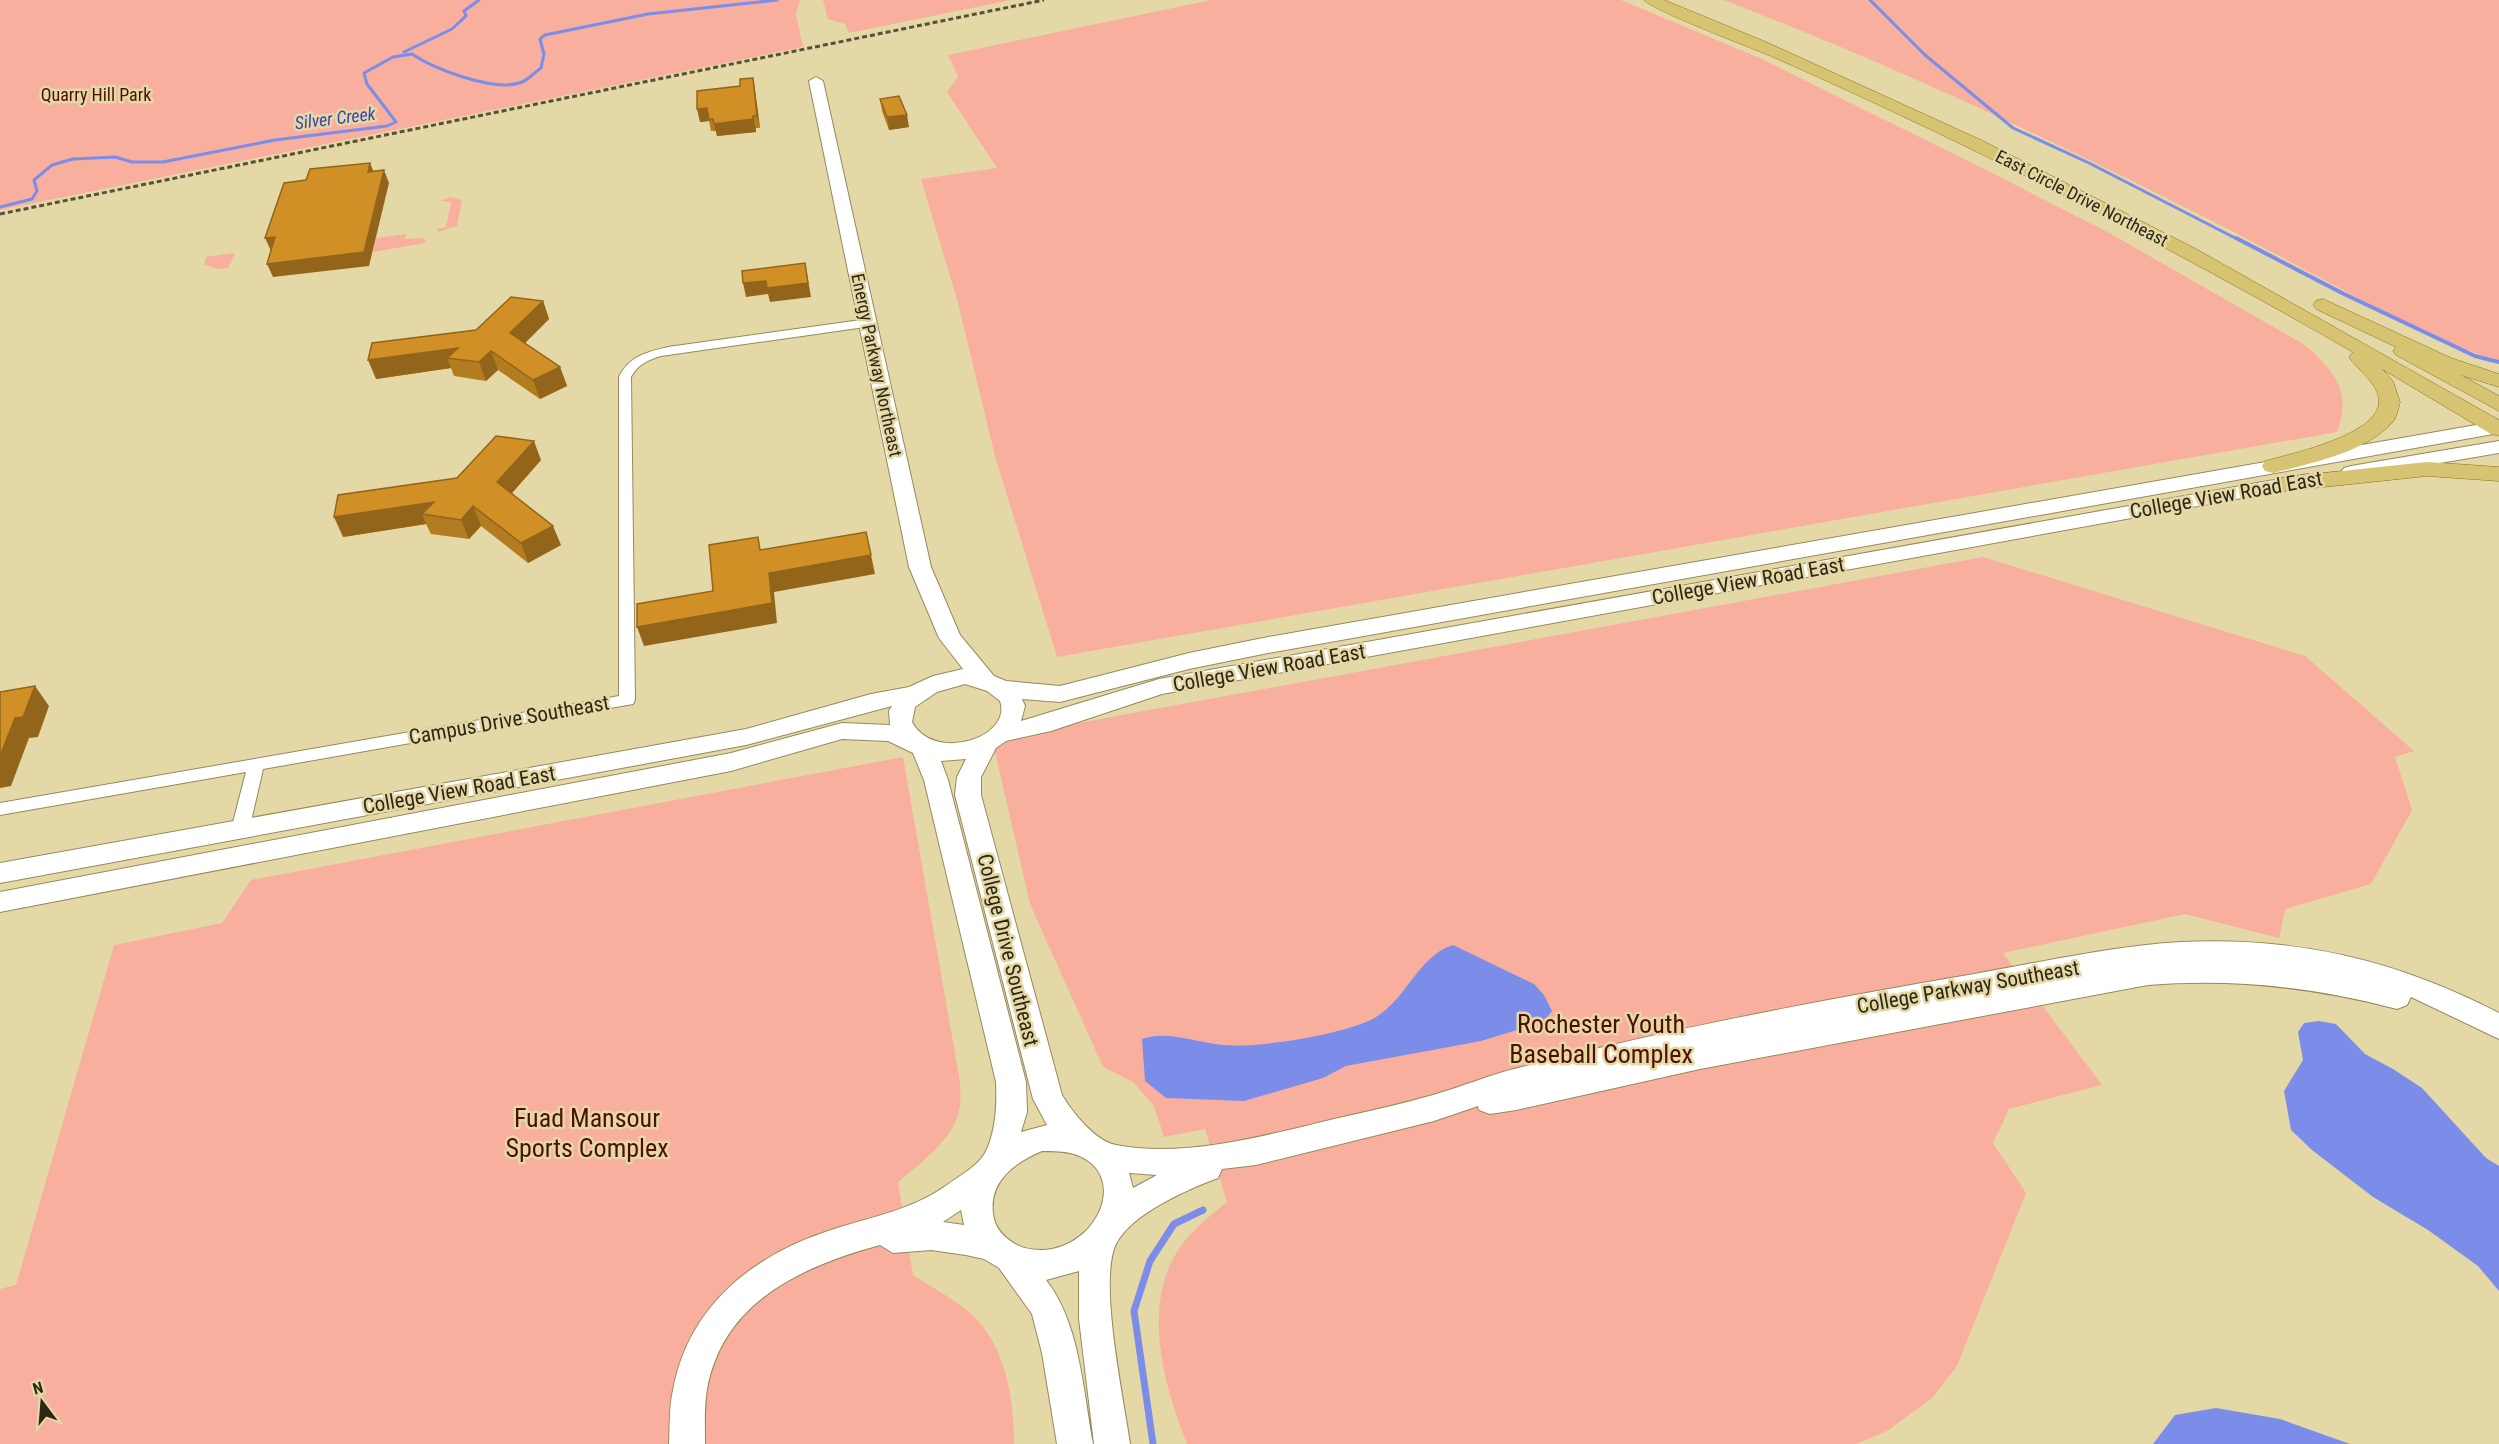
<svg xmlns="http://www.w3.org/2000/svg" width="2499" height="1444" font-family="'Roboto Condensed',sans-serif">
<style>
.green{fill:#f8af9d}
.water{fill:#7c8de9}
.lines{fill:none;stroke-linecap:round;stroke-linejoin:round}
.stream-far2{stroke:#7c8de9;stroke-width:3}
.stream-far1{stroke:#7c8de9;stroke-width:4}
.stream{stroke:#7c8de9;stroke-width:7}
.street-casing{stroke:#96895b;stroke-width:2}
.secondary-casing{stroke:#96895b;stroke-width:2}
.primary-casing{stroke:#897315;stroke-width:1}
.street{fill:#fff;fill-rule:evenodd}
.secondary{fill:#fff;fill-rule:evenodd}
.primary{fill:#d6c473;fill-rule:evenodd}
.rail{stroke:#595137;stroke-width:3;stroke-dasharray:5 3;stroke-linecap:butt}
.wall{fill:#b37c21}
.shaded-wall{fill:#92651b}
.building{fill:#d09026;stroke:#92651b;stroke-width:1.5}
.labels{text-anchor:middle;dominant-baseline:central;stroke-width:5;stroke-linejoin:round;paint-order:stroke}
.far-park-label{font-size:18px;fill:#510f01;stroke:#e5d8a7}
.far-water-label{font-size:18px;font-style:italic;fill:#3c44ae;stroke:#e5d8a7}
.far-street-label{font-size:18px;fill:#2d2714;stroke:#e5d8a7}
.street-label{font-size:21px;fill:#2d2714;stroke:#e5d8a7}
.near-park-label{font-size:26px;fill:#510f01;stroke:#e5d8a7}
</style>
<rect width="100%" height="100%" fill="#e5d8a7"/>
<!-- green -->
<g class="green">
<path d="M0 0H800L796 14 803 47 0 210Z"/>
<path d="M823 0H1011L849 33 845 24 828 19Z"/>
<path d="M1211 0H1621L1762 59 1994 174 2111 234 2305 345C2335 372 2352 391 2337 432L1057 657 995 456 958 303 921 179 997 168 947 92 958 77 948 55Z"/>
<path d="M1724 0H2499V360C2466 352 2437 337 2407 323 2343 292 2282 256 2218 224 2057 142 1892 65 1724 0Z"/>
<path d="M450 197 462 200 457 226 438 232 437 229 446 227 451 202 440 201Z"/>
<path d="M406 234 405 239 423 238 426 240 425 243 373 252 376 238Z"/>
<path d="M233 253 235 254 228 268 217 269 204 264 206 257Z"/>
<path d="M1983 557 2305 656 2414 751 2395 757 2412 810 2371 884 2285 909 2279 938 2185 914 2003 953 2102 1085 2009 1109 1993 1143 2026 1193 1957 1366 1932 1398 1887 1431 1856 1444H1187C1164 1386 1140 1302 1181 1246 1193 1229 1210 1216 1227 1202L1205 1129 1164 1137 1154 1106 1133 1082 1103 1067 1030 904 992 739Z"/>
<path d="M903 757 959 1076C960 1085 961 1095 960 1105 957 1138 921 1162 898 1182L913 1275C932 1288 955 1299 971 1314 1006 1345 1014 1400 1014 1444H0V1289L16 1285 114 945 222 923 251 880Z"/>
</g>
<!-- water -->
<g class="water">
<path d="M1453 945 1534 984 1544 995 1552 1011 1543 1022 1481 1041 1346 1066 1323 1078 1244 1101 1166 1098 1145 1081 1142 1039C1168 1030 1196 1043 1223 1045 1260 1048 1332 1036 1366 1022 1404 1008 1416 956 1453 945Z"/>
<path d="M2319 1021 2336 1024 2365 1054 2393 1069 2422 1088 2486 1158 2499 1166V1291L2478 1266 2428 1230 2373 1197 2312 1150 2291 1130 2284 1091 2303 1060 2298 1032 2304 1023Z"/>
<path d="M2216 1408 2280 1419 2350 1444H2153L2175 1415Z"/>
</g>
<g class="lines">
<!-- stream-far2 -->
<g class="stream-far2">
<path d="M1870 0 1925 55 2013 128 2089 163 2239 240"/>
<path d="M404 52 452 29 466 16 464 11 479 0"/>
<path d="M0 207 32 199 37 191 34 180 52 165 73 159 115 157 132 162H163L275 140 387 126 396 122 367 84 364 73 393 57 412 54C434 69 496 93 522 82 529 79 535 72 541 68L544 54 540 39 545 35 648 14 777 0"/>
</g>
<!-- stream-far1 -->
<path class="stream-far1" d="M2236 238 2344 294 2475 356 2499 362"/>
<!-- stream -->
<path class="stream" d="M1153 1444 1134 1311 1150 1261 1174 1224 1203 1210"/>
<!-- street casing -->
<g class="street-casing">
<path id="street" d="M868 319 872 320V326L661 356C648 360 638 364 631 377L635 700 633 704 263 769 249 830 246 835H234L231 830 246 772 0 815V803L619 696V377C629 356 647 352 668 347Z"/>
</g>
<!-- secondary casing -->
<g class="secondary-casing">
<g id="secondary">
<path d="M816 77 823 81 931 567 960 635 994 676 1006 681 1060 686 1189 653 1268 637 2499 421V433L1268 653 1189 669 1060 702 1022 699 1025 706 1021 721 1159 679 2308 474 2315 476 2318 480 2315 484 2308 486 1162 694 1051 731 1006 741 996 748 981 777V795L1062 1095C1073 1113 1095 1141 1116 1145 1184 1158 1264 1136 1330 1120 1364 1112 1399 1105 1433 1095 1461 1087 1489 1075 1518 1068 1668 1029 1821 1000 1974 974 2042 962 2112 946 2181 942 2298 937 2396 960 2499 1013V1039L2411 997 2407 1005 2397 1009C2314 987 2234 978 2148 985L1700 1069 1516 1110 1490 1114 1479 1110 1478 1106 1434 1121 1256 1165 1222 1169 1218 1178C1188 1189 1131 1214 1116 1244 1098 1282 1124 1399 1130 1444H1094L1079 1319V1271L1046 1280C1080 1323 1083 1391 1093 1444H1057L1042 1353 1032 1314 999 1268 984 1259 966 1255 931 1250 893 1253 880 1245C803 1266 723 1301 707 1389 704 1407 705 1426 705 1444H669C670 1426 669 1407 673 1390 689 1304 755 1254 834 1229 874 1216 912 1210 947 1185 959 1176 978 1166 985 1153 996 1132 997 1105 996 1082L924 780 913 753 888 741 842 739 731 771 0 912V892L731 753 842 723 890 725 889 711 892 706 746 745 0 883V863L746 729 871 694 909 687 933 676 963 669 939 638 909 567 809 81ZM965 684 987 691 1000 701C1013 738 934 763 912 722L915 707 937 692ZM966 759 957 777 955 795 1033 1099 1047 1125 1021 1132 1027 1112 1026 1082 948 780 941 761ZM1042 1151C1053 1151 1064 1151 1074 1154 1130 1172 1100 1246 1044 1250 1036 1250 1024 1249 1017 1245 1004 1238 995 1229 993 1214 989 1181 1014 1163 1042 1151ZM1129 1173 1157 1175 1133 1188ZM961 1210 964 1225 943 1222Z"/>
<path d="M2499 441V453L2351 478 2344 476 2341 472 2344 468 2351 466Z"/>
</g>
</g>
<!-- primary casing -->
<g class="primary-casing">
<g id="primary">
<path d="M1644 0H1664L1766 42 1983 141 2196 249 2499 420V436L2491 434 2382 369 2393 381 2400 402C2398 409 2397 417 2392 423 2364 453 2311 463 2273 473L2265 471 2262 466 2265 461C2291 454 2378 435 2379 402 2379 383 2358 371 2349 357L2353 352C2167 245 1976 147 1780 60 1758 50 1653 11 1644 0Z"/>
<path d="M2323 299 2451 358 2499 374V387L2461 375 2499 396V411L2396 355 2393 351 2396 347 2316 309 2313 305 2316 301Z"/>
<path d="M2427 462 2499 467V481L2427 476 2286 491 2278 489 2275 484 2278 479 2286 477Z"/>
</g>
</g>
<!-- street -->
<use href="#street" class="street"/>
<!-- secondary -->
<use href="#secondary" class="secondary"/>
<!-- primary -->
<use href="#primary" class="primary"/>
<!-- rail -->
<path class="rail" d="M0 214 1044 0"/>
</g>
<!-- wall -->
<g class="wall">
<path d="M755 90 760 128H756V132L717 136 716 131H711L709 121 700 122Z"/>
<path d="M880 99 909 127 889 130 882 111Z"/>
<path d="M543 301 549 319 525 343 560 367 567 386 540 399 498 370 486 381 454 376 451 368 376 379 476 330Z"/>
<path d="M541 460 512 493 561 545 528 563 481 526 469 539 431 534 426 524 343 537 457 478Z"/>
</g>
<!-- shaded-wall -->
<g class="shaded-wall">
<path d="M753 78 755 90 760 128 757 116Z"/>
<path d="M707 108 709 121 700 122 697 109Z"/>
<path d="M907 115 909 127 889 130 887 117Z"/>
<path d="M753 116 756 132 717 136 714 124Z"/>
<path d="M370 163 375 175 368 172Z"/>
<path d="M384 170 389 183 369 266 273 277 267 264Z"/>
<path d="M275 237 271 251 265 238Z"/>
<path d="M805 263 811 297 770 302 768 294 746 297 743 283 766 281Z"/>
<path d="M543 301 549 319 517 351 510 333Z"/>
<path d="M458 348 447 358 451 368 376 379 368 360Z"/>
<path d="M491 351 498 370 486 381 479 362Z"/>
<path d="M560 367 567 386 540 399 533 380Z"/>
<path d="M534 441 541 460 505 501 497 482Z"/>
<path d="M434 502 422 514 426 524 343 537 334 517Z"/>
<path d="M473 506 481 526 469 539 461 520Z"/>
<path d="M553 526 561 545 528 563 521 543Z"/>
<path d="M871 555 875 574 774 592 777 623 644 646 637 627 769 573Z"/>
<path d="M35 686 49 706 38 737 29 738 11 786 0 788V756L15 718Z"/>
</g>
<!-- building -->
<g class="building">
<path d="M753 78 757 116H753V119L714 124 713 119H709L707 108 697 109V91L740 86V79Z"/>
<path d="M899 96 907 115 887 117 880 99Z"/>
<path d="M370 163 368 172 384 170 364 252 267 264 275 237 265 238 284 183 306 180 310 169Z"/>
<path d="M805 263 808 283 767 288 766 281 743 283 742 271Z"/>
<path d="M511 297 543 301 510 333 560 367 533 380 491 351 479 362 447 358 458 348 368 360 372 343 476 330Z"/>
<path d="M496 436 534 441 497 482 553 526 521 543 473 506 461 520 422 514 434 502 334 517 338 495 457 478Z"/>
<path d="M866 532 871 555 769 573 772 603 637 627V604L713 591 709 545 758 537 760 550Z"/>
<path d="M35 686 23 717 15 718 0 756V692Z"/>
</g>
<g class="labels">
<!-- far-park labels -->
<g class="far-park-label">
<text x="96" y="94">Quarry Hill Park</text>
</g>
<!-- far-water labels -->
<g class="far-water-label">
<text transform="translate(335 118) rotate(-7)">Silver Creek</text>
</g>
<!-- far-street labels -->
<g class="far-street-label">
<text transform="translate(2082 198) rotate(27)">East Circle Drive Northeast</text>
<text transform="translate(877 365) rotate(78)">Energy Parkway Northeast</text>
</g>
<!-- street labels -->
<g class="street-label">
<text transform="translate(2226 495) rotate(-10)">College View Road East</text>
<text transform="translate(1748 581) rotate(-10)">College View Road East</text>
<text transform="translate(1269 668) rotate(-10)">College View Road East</text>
<text transform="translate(509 720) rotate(-10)">Campus Drive Southeast</text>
<text transform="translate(459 790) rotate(-10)">College View Road East</text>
<text transform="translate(1008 950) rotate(76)">College Drive Southeast</text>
<text transform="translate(1968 987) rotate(-10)">College Parkway Southeast</text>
</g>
<!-- near-park labels -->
<g class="near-park-label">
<text x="1601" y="1024">Rochester Youth<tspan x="1601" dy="30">Baseball Complex</tspan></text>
<text x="587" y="1118">Fuad Mansour<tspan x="587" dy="30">Sports Complex</tspan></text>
</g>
</g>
<!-- north arrow -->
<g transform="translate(42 1402) rotate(344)" stroke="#e5d8a7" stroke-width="4.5" paint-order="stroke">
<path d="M0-4.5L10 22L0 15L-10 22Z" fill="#2d2714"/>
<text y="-9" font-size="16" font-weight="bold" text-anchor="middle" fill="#2d2714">N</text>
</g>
</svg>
